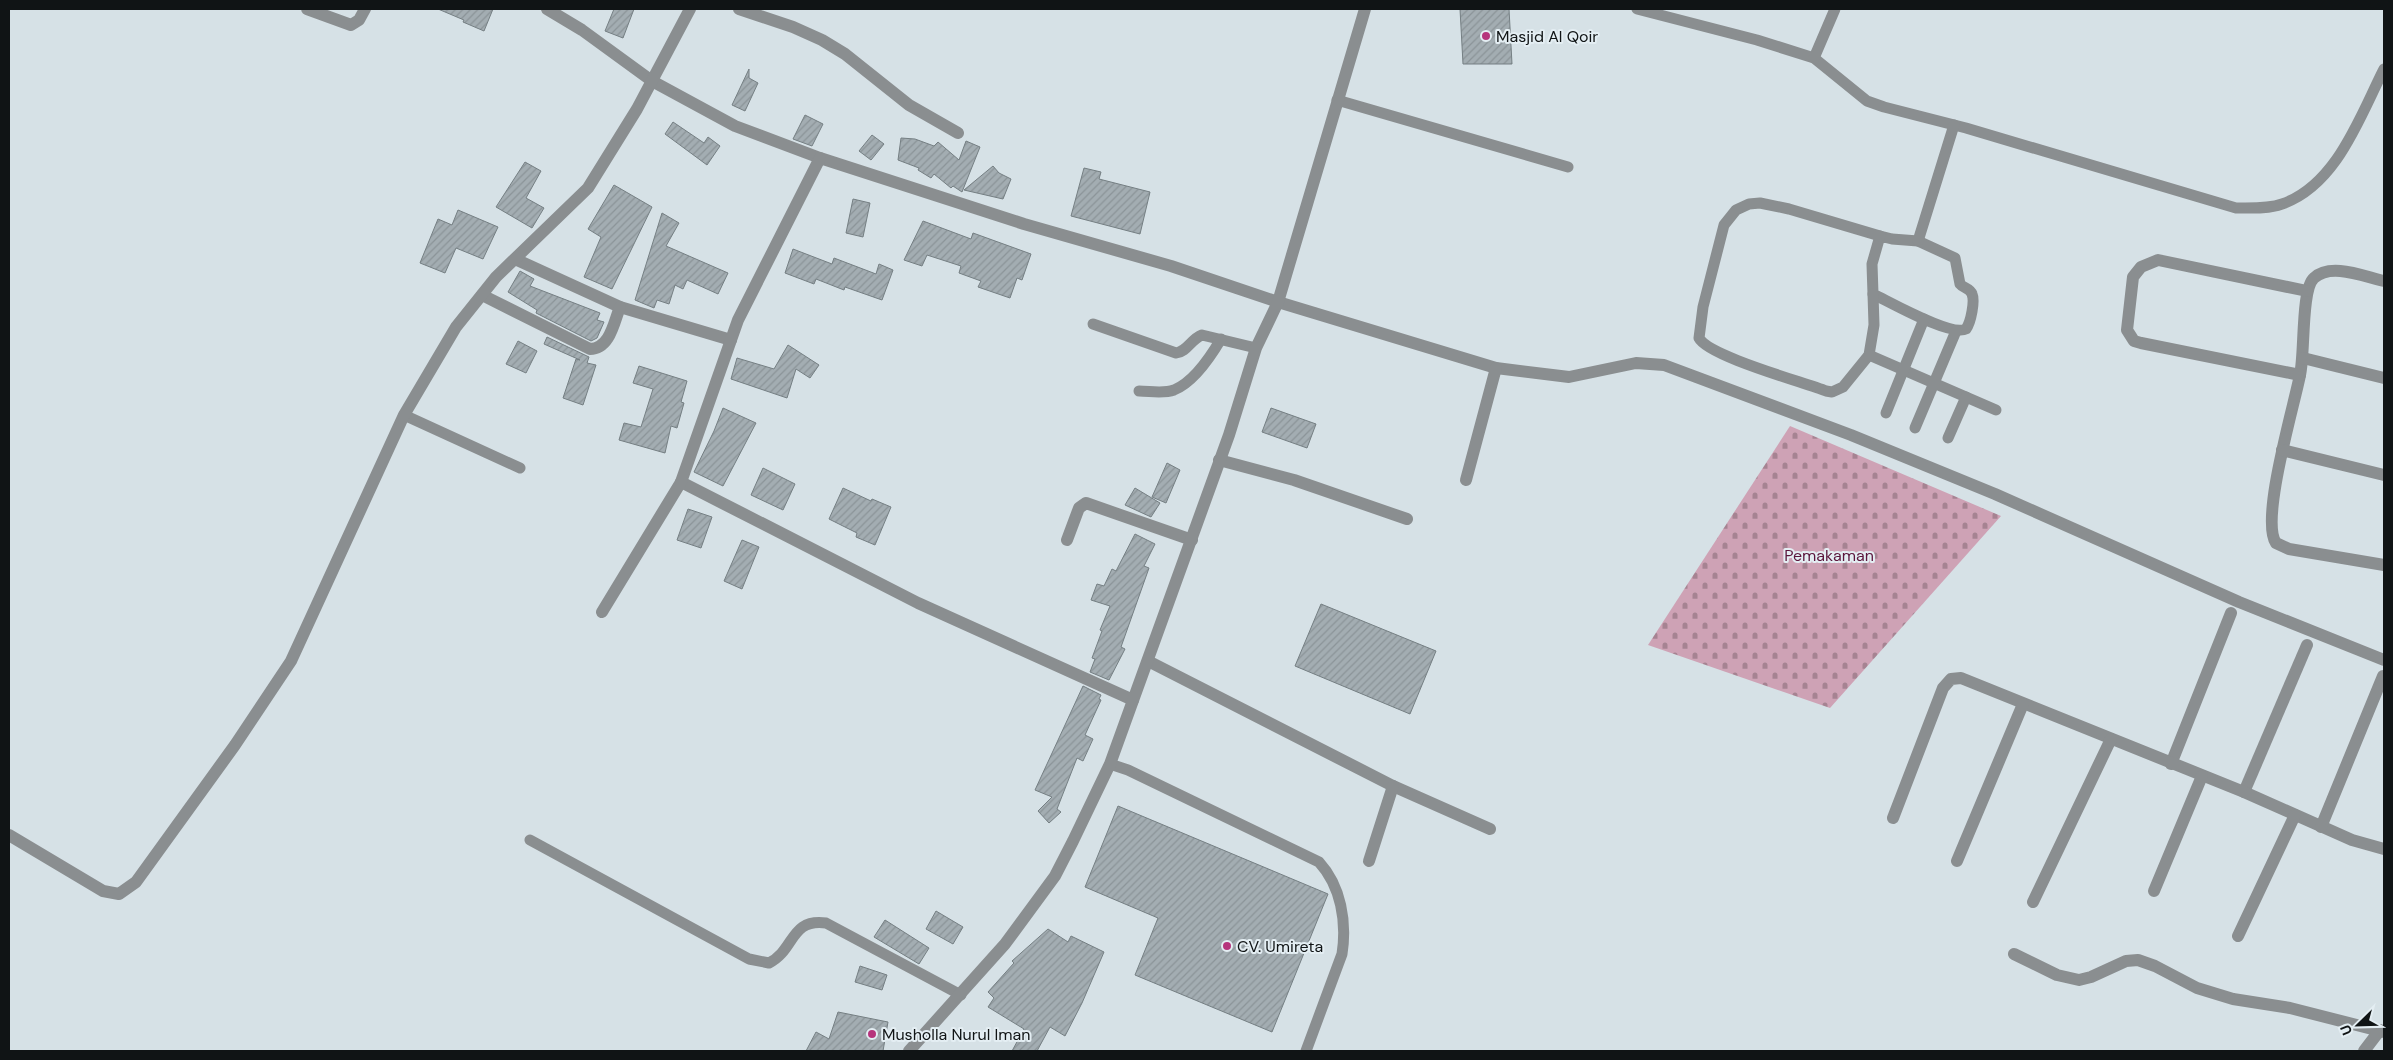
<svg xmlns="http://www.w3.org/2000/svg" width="2393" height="1060" font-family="'DM Sans',sans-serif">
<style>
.cemetery{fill:url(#cemetery-stones)}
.building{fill:url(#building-hatch);stroke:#757f83}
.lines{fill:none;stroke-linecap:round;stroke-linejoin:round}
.lane{stroke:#8a8e90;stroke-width:11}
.street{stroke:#8a8e90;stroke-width:12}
.poi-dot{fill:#b6347c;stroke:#e4eef3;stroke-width:2}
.labels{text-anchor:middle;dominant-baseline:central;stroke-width:4;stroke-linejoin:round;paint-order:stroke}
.poi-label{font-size:16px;fill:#101415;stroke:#e4eef3;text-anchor:start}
.park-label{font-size:16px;fill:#5b153c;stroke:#e4eef3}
</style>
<defs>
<pattern id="cemetery-stones" width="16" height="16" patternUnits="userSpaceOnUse" patternTransform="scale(1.25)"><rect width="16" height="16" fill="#cea2b5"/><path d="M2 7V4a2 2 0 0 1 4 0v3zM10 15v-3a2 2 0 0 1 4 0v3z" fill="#a68392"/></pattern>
<pattern id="building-hatch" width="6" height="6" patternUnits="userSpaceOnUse" patternTransform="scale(1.25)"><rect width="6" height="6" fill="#a3adb2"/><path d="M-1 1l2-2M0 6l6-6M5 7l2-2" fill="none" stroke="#8b9498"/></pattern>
</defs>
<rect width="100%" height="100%" fill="#d6e1e6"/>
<!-- cemetery -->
<path class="cemetery" d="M1790 426 2001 516 1830 708 1648 645Z"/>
<!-- building -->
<g class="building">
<path d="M438 9H493L484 31 463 22 464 20Z"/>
<path d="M614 9H634L623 38 605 31Z"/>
<path d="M1460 9H1509L1512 64H1463Z"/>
<path d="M749 69V78L758 83 745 111 732 105Z"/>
<path d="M805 115 823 124 812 146 793 139Z"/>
<path d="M673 122 704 143 708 137 720 146 707 165 665 134Z"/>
<path d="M872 135 884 144 871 160 859 151Z"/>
<path d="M901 138 915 139 934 146 938 142 959 160 966 141 980 147 962 192 953 186 951 188 934 174 931 178 918 170 919 168 898 160Z"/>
<path d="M525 162 541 171 526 198 544 208 532 228 496 207Z"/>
<path d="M993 166 999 173 1011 179 1003 199 964 190Z"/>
<path d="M1084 168 1101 172 1099 179 1150 192 1140 234 1071 216Z"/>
<path d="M614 185 652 207 612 289 584 277 601 237 588 229Z"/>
<path d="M853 199 870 203 863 237 846 233Z"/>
<path d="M458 210 498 227 483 259 456 248 445 273 420 263 438 219 452 225Z"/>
<path d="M662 213 679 223 666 246 728 273 718 294 687 280 683 289 675 285 669 304 657 300 654 308 635 300Z"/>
<path d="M923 221 971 239 973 233 1031 254 1022 280 1017 278 1010 298 978 287 981 281 959 273 961 266 927 255 922 266 904 260Z"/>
<path d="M793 249 832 264 834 258 876 274 879 264 893 270 882 300 845 287 844 290 816 279 814 284 785 273Z"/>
<path d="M520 271 534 279 530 286 600 313 597 320 604 322 597 338 591 341 536 313 537 310 508 292Z"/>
<path d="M547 337 589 357 587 363 596 365 583 405 563 398 576 359 580 360 544 344Z"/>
<path d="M518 341 537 351 526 373 506 364Z"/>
<path d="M788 345 819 365 810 378 796 369 787 398 731 379 737 358 774 369Z"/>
<path d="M639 366 687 381 681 402 684 403 677 428 671 426 665 453 619 440 624 423 641 427 653 389 633 383Z"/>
<path d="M723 408 756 423 723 486 694 472 714 431Z"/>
<path d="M1271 408 1316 424 1307 448 1262 432Z"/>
<path d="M1167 463 1180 470 1166 503 1152 497Z"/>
<path d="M763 468 795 484 783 510 751 495Z"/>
<path d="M843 488 871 501 872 499 891 507 875 545 856 537 857 533 829 519Z"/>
<path d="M1135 488 1160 503 1151 517 1125 505Z"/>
<path d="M688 509 712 517 701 548 677 540Z"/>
<path d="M1135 534 1155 544 1144 566 1149 568 1121 647 1125 649 1109 680 1090 672 1095 659 1092 658 1102 631 1100 630 1110 606 1091 600 1097 584 1104 586 1112 569 1116 571Z"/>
<path d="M742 540 759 547 742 589 724 581Z"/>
<path d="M1321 604 1436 651 1410 714 1295 666Z"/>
<path d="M1083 686 1101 695 1099 699 1101 700 1085 735 1093 739 1083 761 1077 758 1057 809 1061 812 1049 823 1038 811 1052 797 1035 790Z"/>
<path d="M1118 806 1328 894 1272 1032 1135 975 1158 918 1085 887Z"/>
<path d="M936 911 963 927 953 944 926 929Z"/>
<path d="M885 920 929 948 919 964 874 937Z"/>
<path d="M1048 929 1068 942 1071 936 1104 952 1082 1003 1065 1036 1050 1027 1037 1051H1012L1024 1029 988 1007 994 998 988 992 1014 963 1012 961Z"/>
<path d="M860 966 887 975 882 990 855 982Z"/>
<path d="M838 1012 888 1022 883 1051H806L816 1032 829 1039Z"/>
</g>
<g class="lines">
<!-- lane -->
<g class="lane">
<path d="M1637 9 1757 40 1814 58 1867 101 1884 107 1966 128 2236 208C2251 208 2268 209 2282 204 2337 185 2360 116 2384 69"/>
<path d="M1814 58 1835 9"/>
<path d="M1337 100 1568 167"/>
<path d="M1880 236 1892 239 1918 241 1955 258 1960 284C1963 288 1970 288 1972 294 1975 301 1971 322 1966 329 1951 337 1890 302 1873 294L1872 264Z"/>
<path d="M1918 241 1954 125"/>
<path d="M1873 294 1874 325 1869 355 1843 387 1832 392 1826 391C1803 382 1708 356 1699 338L1703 307 1724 225 1736 210 1749 204 1760 203 1789 209 1880 236"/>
<path d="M1093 324 1176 353C1187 352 1191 339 1202 335L1256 348"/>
<path d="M1869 355 1996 410"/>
<path d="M1139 391C1150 391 1163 394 1174 390 1194 382 1211 356 1221 339"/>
<path d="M1886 413 1924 319"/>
<path d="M404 415 520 468"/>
<path d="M1915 428 1956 331"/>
<path d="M1948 438 1966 397"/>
<path d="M1110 764 1128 770 1319 862C1341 886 1347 922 1342 954L1306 1051"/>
<path d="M530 840 749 959 769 963C795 950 790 918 826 923L961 995"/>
</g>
<!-- street -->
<g class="street">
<path d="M307 9 351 25 359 20 365 9"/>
<path d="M547 9 582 30 652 81 735 126 820 158 1024 224 1171 266 1278 302 1496 368 1569 377 1636 363 1664 365 1851 435 1995 494 2239 602 2384 660"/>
<path d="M739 9 793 27 822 40 845 54 909 105 958 133"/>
<path d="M515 259 620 307 731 340"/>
<path d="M2384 281C2365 277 2331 262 2314 278 2301 289 2305 354 2300 375 2294 406 2260 520 2276 543L2289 549 2384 565"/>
<path d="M482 295 590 349C610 349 614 322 620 307"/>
<path d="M2303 358 2384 378"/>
<path d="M2300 375 2141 343 2134 341 2127 330 2133 277 2141 267 2158 260 2307 291"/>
<path d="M2282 450 2384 475"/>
<path d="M1219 460 1294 480 1407 519"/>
<path d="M1466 480 1496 368"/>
<path d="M681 482 918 603 1133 700"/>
<path d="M1067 540 1079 508 1086 503 1192 540"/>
<path d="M602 612 681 482 738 320 820 158"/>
<path d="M1148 661 1393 786 1490 829"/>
<path d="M2171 764 2231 613"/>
<path d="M2244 792 2307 645"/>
<path d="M1893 818 1943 688 1951 679 1961 678 2244 792 2352 840 2384 849"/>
<path d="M2321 827 2383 676"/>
<path d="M9 835 103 891 119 894 136 882 235 745 291 661 404 415 456 327 496 277 588 188 637 109 690 9"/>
<path d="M1369 861 1393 786"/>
<path d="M1957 861 2023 704"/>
<path d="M2154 891 2202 776"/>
<path d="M2033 902 2111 739"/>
<path d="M2238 936 2295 815"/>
<path d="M2014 954 2057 975 2079 980 2091 977 2126 961 2138 960 2155 966 2197 988 2233 999 2290 1008 2384 1032"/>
<path d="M909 1051 1005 944 1055 876 1073 841 1110 764 1229 435 1256 348 1278 302 1365 9"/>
<path d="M2364 1051 2380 1030"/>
</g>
</g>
<!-- markers -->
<g class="poi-dot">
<circle cx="1486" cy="36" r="5"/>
<circle cx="1227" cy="946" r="5"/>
<circle cx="872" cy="1034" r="5"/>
</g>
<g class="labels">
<!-- poi labels -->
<g class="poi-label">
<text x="1496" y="36">Masjid Al Qoir</text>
<text x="1237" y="946">CV. Umireta</text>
<text x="882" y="1034">Musholla Nurul Iman</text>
</g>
<!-- park labels -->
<g class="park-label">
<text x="1829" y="555">Pemakaman</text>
</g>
</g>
<!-- border -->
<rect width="2393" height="1060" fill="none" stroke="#101415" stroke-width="20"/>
<!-- north arrow -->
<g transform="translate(2358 1025) rotate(247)" stroke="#e4eef3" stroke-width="4" paint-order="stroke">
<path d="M0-4L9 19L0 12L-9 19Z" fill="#101415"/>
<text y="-8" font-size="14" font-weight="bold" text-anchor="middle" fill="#101415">U</text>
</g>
</svg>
